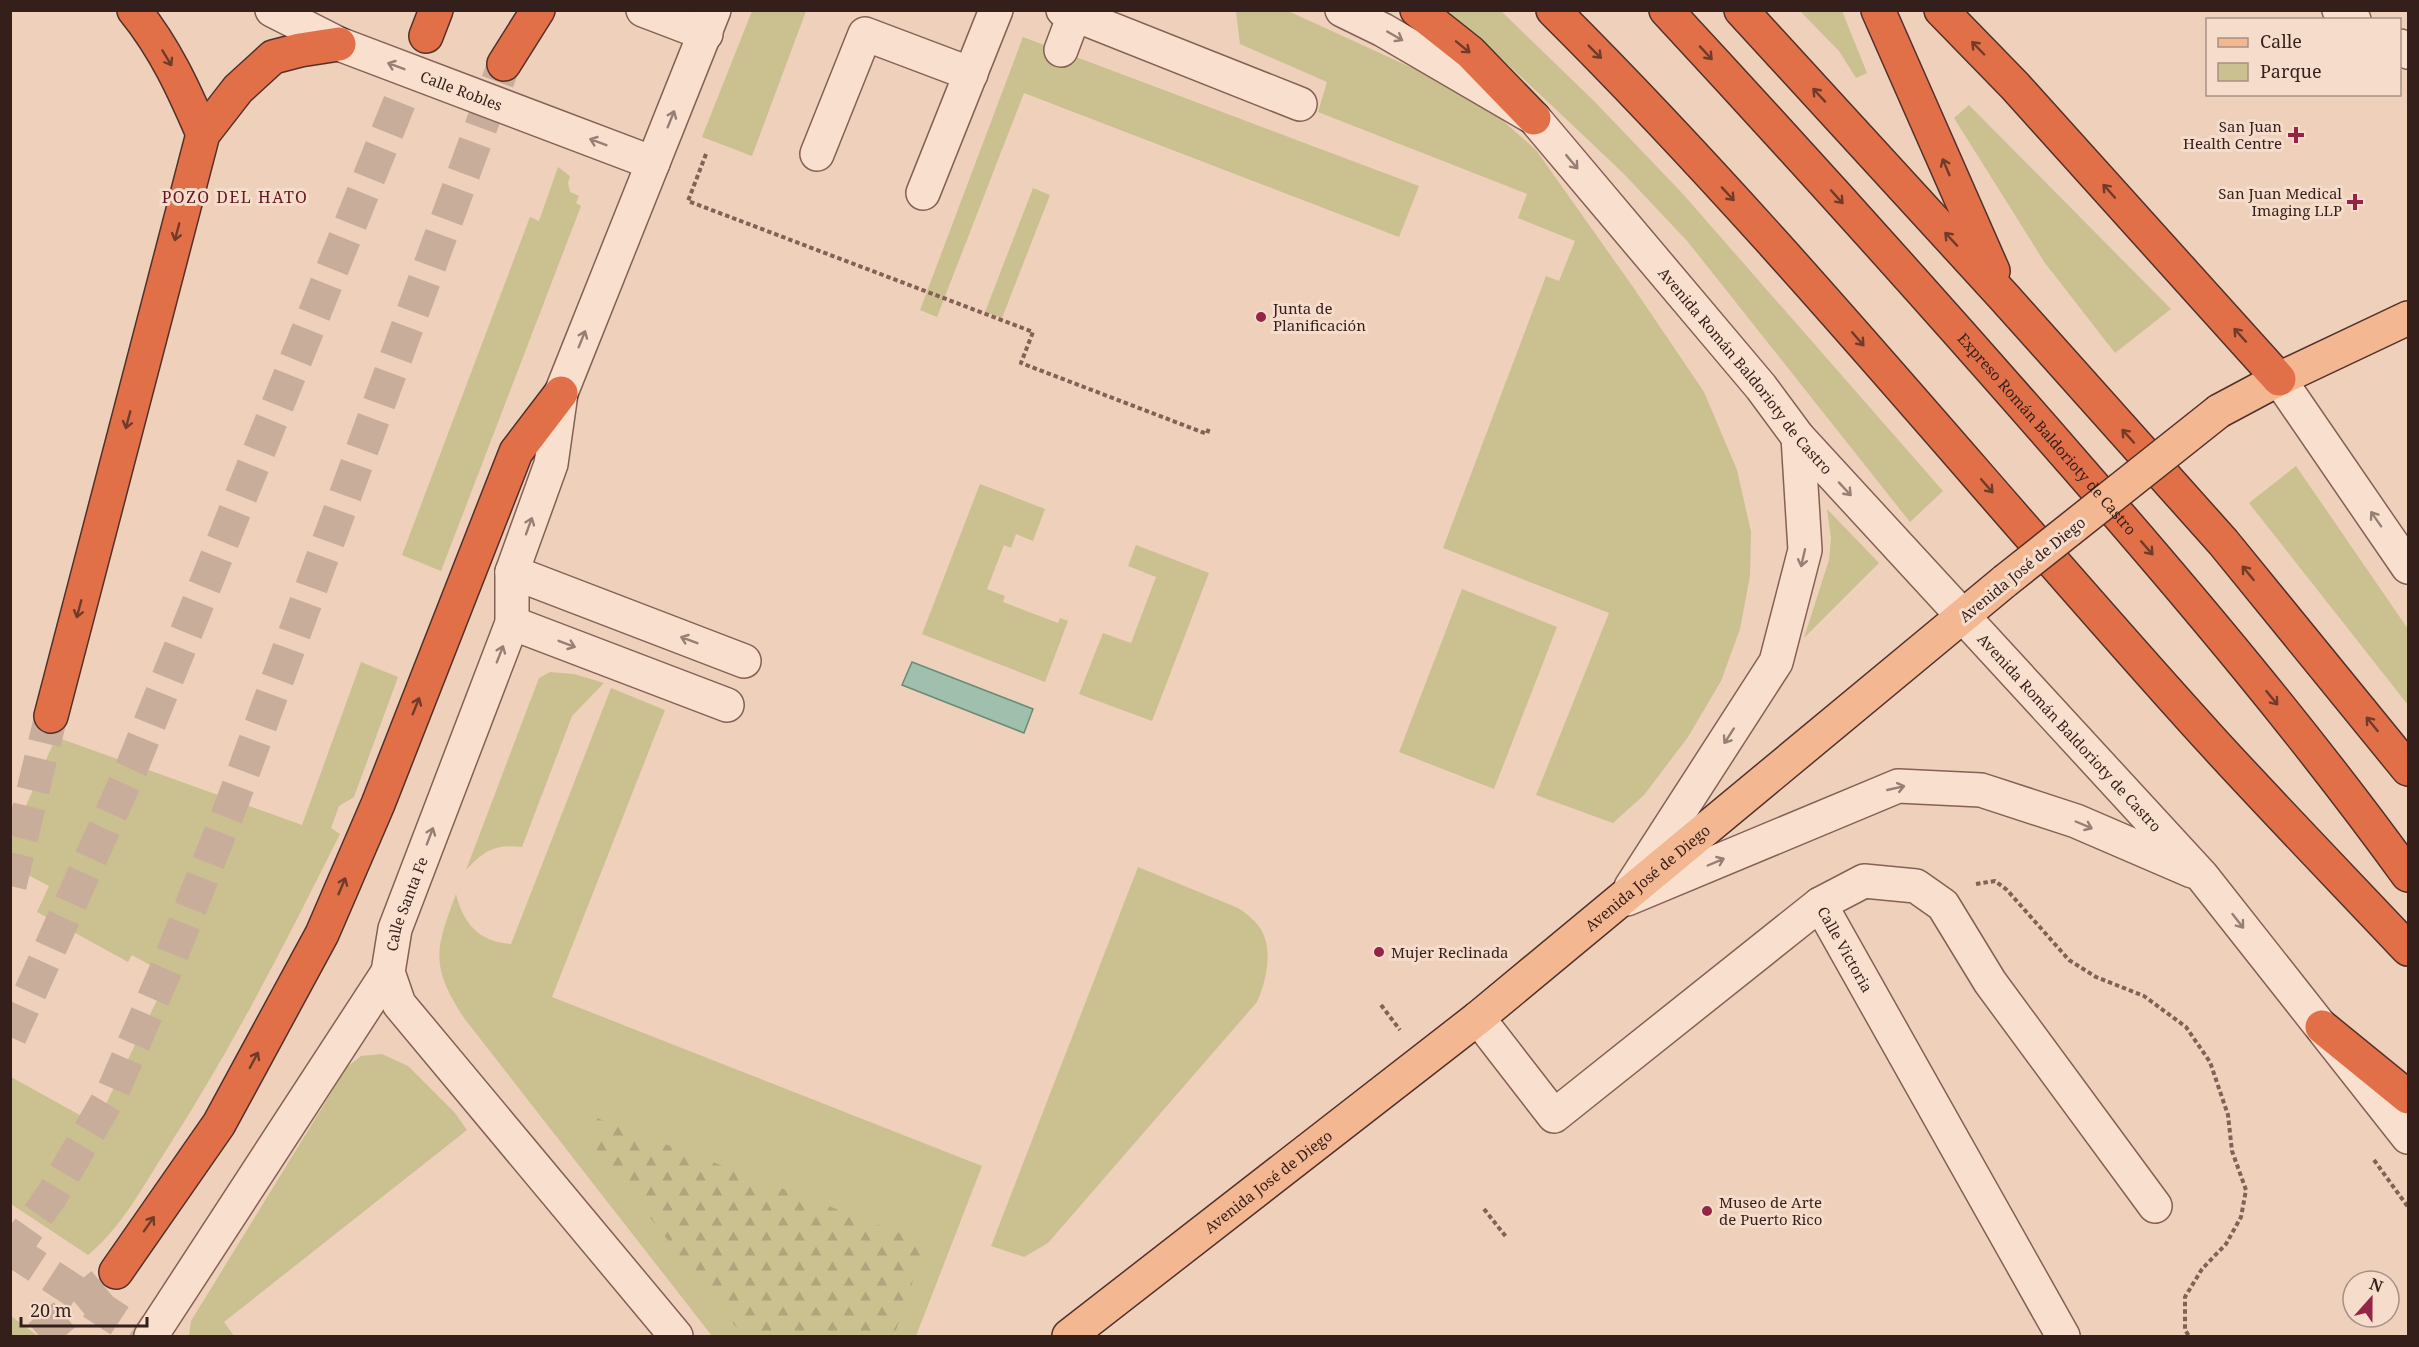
<svg xmlns="http://www.w3.org/2000/svg" width="2419" height="1347" font-family="'Noto Serif',serif">
<style>
.green{fill:#cbc090}
.forest{fill:url(#forest-firs)}
.water{fill:#a0bfac;stroke:#688c78;stroke-width:1.5}
.lines{fill:none;stroke-linecap:round;stroke-linejoin:round}
.minor-tunnel{stroke:#c9ad9b;stroke-width:33;stroke-dasharray:33 16;stroke-linecap:butt}
.highway-tunnel{stroke:#c9ad9b;stroke-width:33;stroke-dasharray:33 16;stroke-linecap:butt}
.minor-casing{stroke:#856055;stroke-width:36}
.major-casing{stroke:#52312a;stroke-width:36}
.highway-casing{stroke:#52312a;stroke-width:36}
.path{stroke:#856055;stroke-width:4;stroke-dasharray:4.5 3;stroke-linecap:butt}
.minor{stroke:#f9dfce;stroke-width:33}
.major{stroke:#f3b791;stroke-width:33}
.highway{stroke:#e17049;stroke-width:33}
.major-bridge-casing{stroke:#52312a;stroke-width:36;stroke-linecap:butt}
.major-bridge{stroke:#f3b791;stroke-width:33}
.oneway{stroke:#967f74}
.oneway2{stroke:#713b2a}
.poi-dot{fill:#942547;stroke:#f5dccb;stroke-width:2}
.labels{text-anchor:middle;dominant-baseline:central;stroke-width:6;stroke-linejoin:round;paint-order:stroke}
.street-label{font-size:15px;fill:#341f1a;stroke:#f5dccb}
.poi-label{font-size:15px;fill:#341f1a;stroke:#f5dccb;text-anchor:start}
.neighbourhood-label{font-size:16px;letter-spacing:1.5px;fill:#611920;stroke:#f5dccb}
</style>
<defs>
<pattern id="forest-firs" width="22" height="20" patternUnits="userSpaceOnUse" patternTransform="scale(1.5)"><rect width="22" height="20" fill="#cbc090"/><path d="M5 1l3.5 6h-7zM16 11l3.5 6h-7z" fill="#afa57c"/></pattern>
</defs>
<rect width="100%" height="100%" fill="#eed0bb"/>
<!-- green -->
<g class="green">
<path d="M752 11H806L752 156 702 137Z"/>
<path d="M1236 11H1288L1443 82 1492 111 1536 150 1633 287 1704 392 1737 470 1751 532 1750 576 1740 629 1721 681 1688 737 1644 795 1613 823 1536 795 1609 613 1443 548 1546 276 1559 281 1575 241 1518 218 1527 194 1318 112 1327 82 1240 44Z"/>
<path d="M1443 11H1501L1595 102 1682 193 1943 491 1910 522 1688 242 1624 174 1546 100 1492 50Z"/>
<path d="M1800 11H1842L1867 73 1856 78 1839 51Z"/>
<path d="M1023 37 1419 186 1399 237 1024 93 937 317 920 310Z"/>
<path d="M1969 105 2171 309 2115 353 2045 263 1954 118Z"/>
<path d="M558 167 570 176 568 183 570 192 579 196 576 203 581 206 441 571 402 555 530 217 539 221Z"/>
<path d="M1033 188 1050 195 1002 318 985 312Z"/>
<path d="M2296 466 2408 629V705L2249 503Z"/>
<path d="M980 484 1045 509 1033 541 1016 534 1011 548 1004 545 987 589 1005 596 1003 602 1058 623 1060 618 1068 621 1045 682 922 634Z"/>
<path d="M1827 509 1879 563 1804 638 1829 560 1831 538Z"/>
<path d="M1136 545 1209 573 1152 721 1079 694 1103 633 1131 643 1156 577 1128 566Z"/>
<path d="M1462 589 1557 627 1494 789 1399 752Z"/>
<path d="M361 662 398 677 354 797 339 806 331 828 340 834C286 942 232 1048 167 1149 143 1186 122 1227 88 1255L11 1204V1077L96 1124 169 976 132 955 128 962 37 912 49 886 11 866V840L56 737 302 825Z"/>
<path d="M550 672 574 674 604 683 572 716 522 847C495 844 485 850 466 870L539 678Z"/>
<path d="M611 688 665 710 552 997 982 1166 916 1336H712L464 1018C430 965 435 950 456 894 463 923 479 942 511 944Z"/>
<path d="M1138 867 1238 908C1247 914 1257 922 1262 931 1273 953 1266 981 1257 1002L1048 1243 1024 1257 991 1246Z"/>
<path d="M382 1054 408 1066 455 1113 467 1130 224 1322 234 1336H189L191 1321 347 1067 361 1056Z"/>
<path d="M10 1316H11L38 1336H11Z"/>
</g>
<!-- forest -->
<path class="forest" d="M586 1114 926 1243 896 1330 881 1336H751L736 1327 593 1145Z"/>
<!-- water -->
<path class="water" d="M912 662 1033 709 1024 733 902 685Z"/>
<g class="lines">
<!-- minor-tunnel -->
<path class="minor-tunnel" d="M10 1249 143 1336"/>
<!-- highway-tunnel -->
<g class="highway-tunnel">
<path d="M10 886 51 716"/>
<path d="M10 1037 132 767 426 36"/>
<path d="M10 1255 52 1195 113 1091 168 965 232 803 504 64"/>
<path d="M39 1336 116 1272"/>
</g>
<!-- minor casing -->
<g class="minor-casing">
<g id="minor">
<path id="s1" d="M272 10 339 44 653 163"/>
<path d="M643 10 706 34"/>
<path d="M1063 10 1300 104"/>
<path id="s2" d="M1342 10 1383 30 1534 118 1761 387 1798 437 2202 876 2408 1137"/>
<path d="M2339 10 2354 20"/>
<path d="M2400 46 2408 52"/>
<path d="M1061 50 1076 10"/>
<path d="M817 154 865 34 971 74"/>
<path d="M923 193 996 10"/>
<path d="M2279 379 2408 567"/>
<path d="M512 572 744 661"/>
<path d="M512 623 727 705"/>
<path d="M1631 887 1776 662 1805 550 1798 437"/>
<path d="M1627 899 1898 786 1981 790 2076 821 2192 871"/>
<path d="M1820 904 1864 881 1916 886 1943 905 1990 982 2155 1206"/>
<path id="s3" d="M1478 1018 1554 1116 1820 904 2063 1336"/>
<path d="M151 1336 388 972"/>
<path id="s4" d="M676 1336 399 1004 388 972 395 929 512 623V572L551 464 561 393 714 10"/>
</g>
</g>
<!-- major casing -->
<g class="major-casing">
<g id="major">
<path d="M2219 411 2279 379 2408 318"/>
<path id="s5" d="M1069 1336 1478 1018 2005 581"/>
</g>
</g>
<!-- highway casing -->
<g class="highway-casing">
<g id="highway">
<path d="M134 10C165 48 184 90 203 134"/>
<path d="M1417 10 1470 52 1534 118"/>
<path d="M1553 10C1786 242 1991 498 2211 740 2276 811 2343 880 2408 949"/>
<path id="s6" d="M1666 10C1805 160 1942 312 2076 466 2192 599 2305 733 2408 875"/>
<path d="M1741 10 2004 297 2223 542 2408 769"/>
<path d="M1878 10 1993 271"/>
<path d="M1941 10 2015 86 2279 379"/>
<path d="M426 36 436 10"/>
<path d="M504 64 538 10"/>
<path d="M51 716 203 134 238 89 273 57 300 50 339 44"/>
<path d="M2322 1027 2408 1097"/>
<path d="M116 1272 219 1124 322 934 378 804 516 452 561 393"/>
</g>
</g>
<!-- path -->
<g class="path">
<path d="M706 154 688 201 1033 332 1021 363 1207 434 1209 428"/>
<path d="M1976 884 1995 881 2007 890 2069 960 2096 977 2144 996 2186 1027 2210 1062 2228 1115 2232 1151 2246 1190 2241 1217 2226 1244 2202 1269 2185 1297V1330L2189 1336"/>
<path d="M1381 1005 1400 1030"/>
<path d="M2374 1160 2408 1207"/>
<path d="M1484 1209 1507 1238"/>
</g>
<!-- minor -->
<use href="#minor" class="minor"/>
<!-- major -->
<use href="#major" class="major"/>
<!-- highway -->
<use href="#highway" class="highway"/>
<!-- major-bridge casing -->
<g class="major-bridge-casing">
<path id="major-bridge" d="M2005 581 2219 411"/>
</g>
<!-- major-bridge -->
<use href="#major-bridge" class="major-bridge"/>
</g>
<!-- one-way arrows -->
<defs><path id="oneway-shaft" d="M-6 0H5M1.5-3L5.5 0L1.5 3" fill="none" stroke-width="1.6" stroke-linecap="round" stroke-linejoin="round" transform="scale(1.5)"/></defs>
<g class="oneway">
<use href="#oneway-shaft" transform="translate(1395 36) rotate(30)"/>
<use href="#oneway-shaft" transform="translate(396 66) rotate(-159)"/>
<use href="#oneway-shaft" transform="translate(671 119) rotate(-68)"/>
<use href="#oneway-shaft" transform="translate(598 142) rotate(-159)"/>
<use href="#oneway-shaft" transform="translate(1572 162) rotate(50)"/>
<use href="#oneway-shaft" transform="translate(582 339) rotate(-68)"/>
<use href="#oneway-shaft" transform="translate(1845 489) rotate(47)"/>
<use href="#oneway-shaft" transform="translate(2376 519) rotate(-125)"/>
<use href="#oneway-shaft" transform="translate(529 526) rotate(-70)"/>
<use href="#oneway-shaft" transform="translate(1803 558) rotate(103)"/>
<use href="#oneway-shaft" transform="translate(689 640) rotate(-159)"/>
<use href="#oneway-shaft" transform="translate(567 644) rotate(21)"/>
<use href="#oneway-shaft" transform="translate(500 654) rotate(-69)"/>
<use href="#oneway-shaft" transform="translate(1729 736) rotate(123)"/>
<use href="#oneway-shaft" transform="translate(1896 788) rotate(-13)"/>
<use href="#oneway-shaft" transform="translate(2084 825) rotate(23)"/>
<use href="#oneway-shaft" transform="translate(430 836) rotate(-69)"/>
<use href="#oneway-shaft" transform="translate(1716 862) rotate(-23)"/>
<use href="#oneway-shaft" transform="translate(2238 921) rotate(52)"/>
</g>
<g class="oneway2">
<use href="#oneway-shaft" transform="translate(1463 47) rotate(39)"/>
<use href="#oneway-shaft" transform="translate(1978 48) rotate(-134)"/>
<use href="#oneway-shaft" transform="translate(1595 52) rotate(45)"/>
<use href="#oneway-shaft" transform="translate(1706 53) rotate(47)"/>
<use href="#oneway-shaft" transform="translate(167 58) rotate(59)"/>
<use href="#oneway-shaft" transform="translate(1819 95) rotate(-133)"/>
<use href="#oneway-shaft" transform="translate(1946 167) rotate(-113)"/>
<use href="#oneway-shaft" transform="translate(2109 191) rotate(-132)"/>
<use href="#oneway-shaft" transform="translate(1728 194) rotate(47)"/>
<use href="#oneway-shaft" transform="translate(1837 197) rotate(48)"/>
<use href="#oneway-shaft" transform="translate(177 232) rotate(105)"/>
<use href="#oneway-shaft" transform="translate(1951 239) rotate(-133)"/>
<use href="#oneway-shaft" transform="translate(2240 335) rotate(-132)"/>
<use href="#oneway-shaft" transform="translate(1858 339) rotate(49)"/>
<use href="#oneway-shaft" transform="translate(128 420) rotate(105)"/>
<use href="#oneway-shaft" transform="translate(2128 436) rotate(-132)"/>
<use href="#oneway-shaft" transform="translate(1987 486) rotate(49)"/>
<use href="#oneway-shaft" transform="translate(2147 548) rotate(49)"/>
<use href="#oneway-shaft" transform="translate(2248 573) rotate(-129)"/>
<use href="#oneway-shaft" transform="translate(79 609) rotate(105)"/>
<use href="#oneway-shaft" transform="translate(2272 698) rotate(51)"/>
<use href="#oneway-shaft" transform="translate(416 706) rotate(-68)"/>
<use href="#oneway-shaft" transform="translate(2372 724) rotate(-129)"/>
<use href="#oneway-shaft" transform="translate(342 886) rotate(-67)"/>
<use href="#oneway-shaft" transform="translate(254 1060) rotate(-62)"/>
<use href="#oneway-shaft" transform="translate(149 1224) rotate(-55)"/>
</g>
<!-- markers -->
<g class="poi-dot">
<path d="M2293 126h6v6h6v6h-6v6h-6v-6h-6v-6h6z"/>
<path d="M2352 193h6v6h6v6h-6v6h-6v-6h-6v-6h6z"/>
<circle cx="1261" cy="317" r="6"/>
<circle cx="1379" cy="952" r="6"/>
<circle cx="1707" cy="1211" r="6"/>
</g>
<g class="labels">
<!-- street labels -->
<g class="street-label">
<text stroke="none"><textPath href="#s1" startOffset="206">Calle Robles</textPath></text>
<text stroke="none"><textPath href="#s2" startOffset="550">Avenida Román Baldorioty de Castro</textPath></text>
<text stroke="none"><textPath href="#s6" startOffset="570">Expreso Román Baldorioty de Castro</textPath></text>
<text transform="translate(2022 569) rotate(-39)">Avenida José de Diego</text>
<text stroke="none"><textPath href="#s2" startOffset="1036">Avenida Román Baldorioty de Castro</textPath></text>
<text stroke="none"><textPath href="#s5" startOffset="738">Avenida José de Diego</textPath></text>
<text stroke="none"><textPath href="#s4" startOffset="537">Calle Santa Fe</textPath></text>
<text stroke="none"><textPath href="#s3" startOffset="516">Calle Victoria</textPath></text>
<text stroke="none"><textPath href="#s5" startOffset="252">Avenida José de Diego</textPath></text>
</g>
<!-- poi labels -->
<g class="poi-label">
<text x="2282" y="126" text-anchor="end">San Juan<tspan x="2282" dy="17">Health Centre</tspan></text>
<text x="2342" y="193" text-anchor="end">San Juan Medical<tspan x="2342" dy="17">Imaging LLP</tspan></text>
<text x="1273" y="308">Junta de<tspan x="1273" dy="17">Planificación</tspan></text>
<text x="1391" y="952">Mujer Reclinada</text>
<text x="1719" y="1202">Museo de Arte<tspan x="1719" dy="17">de Puerto Rico</tspan></text>
</g>
<!-- neighbourhood labels -->
<g class="neighbourhood-label">
<text x="235" y="197">POZO DEL HATO</text>
</g>
</g>
<!-- border -->
<rect width="2419" height="1347" fill="none" stroke="#341f1a" stroke-width="24"/>
<!-- legend -->
<rect x="2206" y="18" width="195" height="78" fill="#f5dccb" stroke="#a89084" stroke-width="1.5"/>
<rect x="2218" y="38" width="30" height="9" fill="#f3b791" stroke="#a89084" stroke-width="1.5"/>
<text x="2260" y="48" font-size="18" fill="#341f1a">Calle</text>
<rect x="2218" y="63" width="30" height="18" fill="#cbc090" stroke="#a89084" stroke-width="1.5"/>
<text x="2260" y="78" font-size="18" fill="#341f1a">Parque</text>
<!-- north arrow -->
<g transform="translate(2371 1299) rotate(21)"><circle r="28" fill="#f5dccb" stroke="#a89084" stroke-width="1.5"/>
<path d="M0-4.5L10 22L0 15L-10 22Z" fill="#942547"/>
<text y="-9" font-size="16" font-weight="bold" text-anchor="middle" fill="#341f1a">N</text>
</g>
<!-- scale -->
<path d="M21 1317v9h126v-9" fill="none" stroke="#341f1a" stroke-width="3"/>
<text x="30" y="1317" font-size="18" fill="#341f1a" stroke="#f5dccb" stroke-width="4.5" paint-order="stroke">20 m</text>
</svg>
